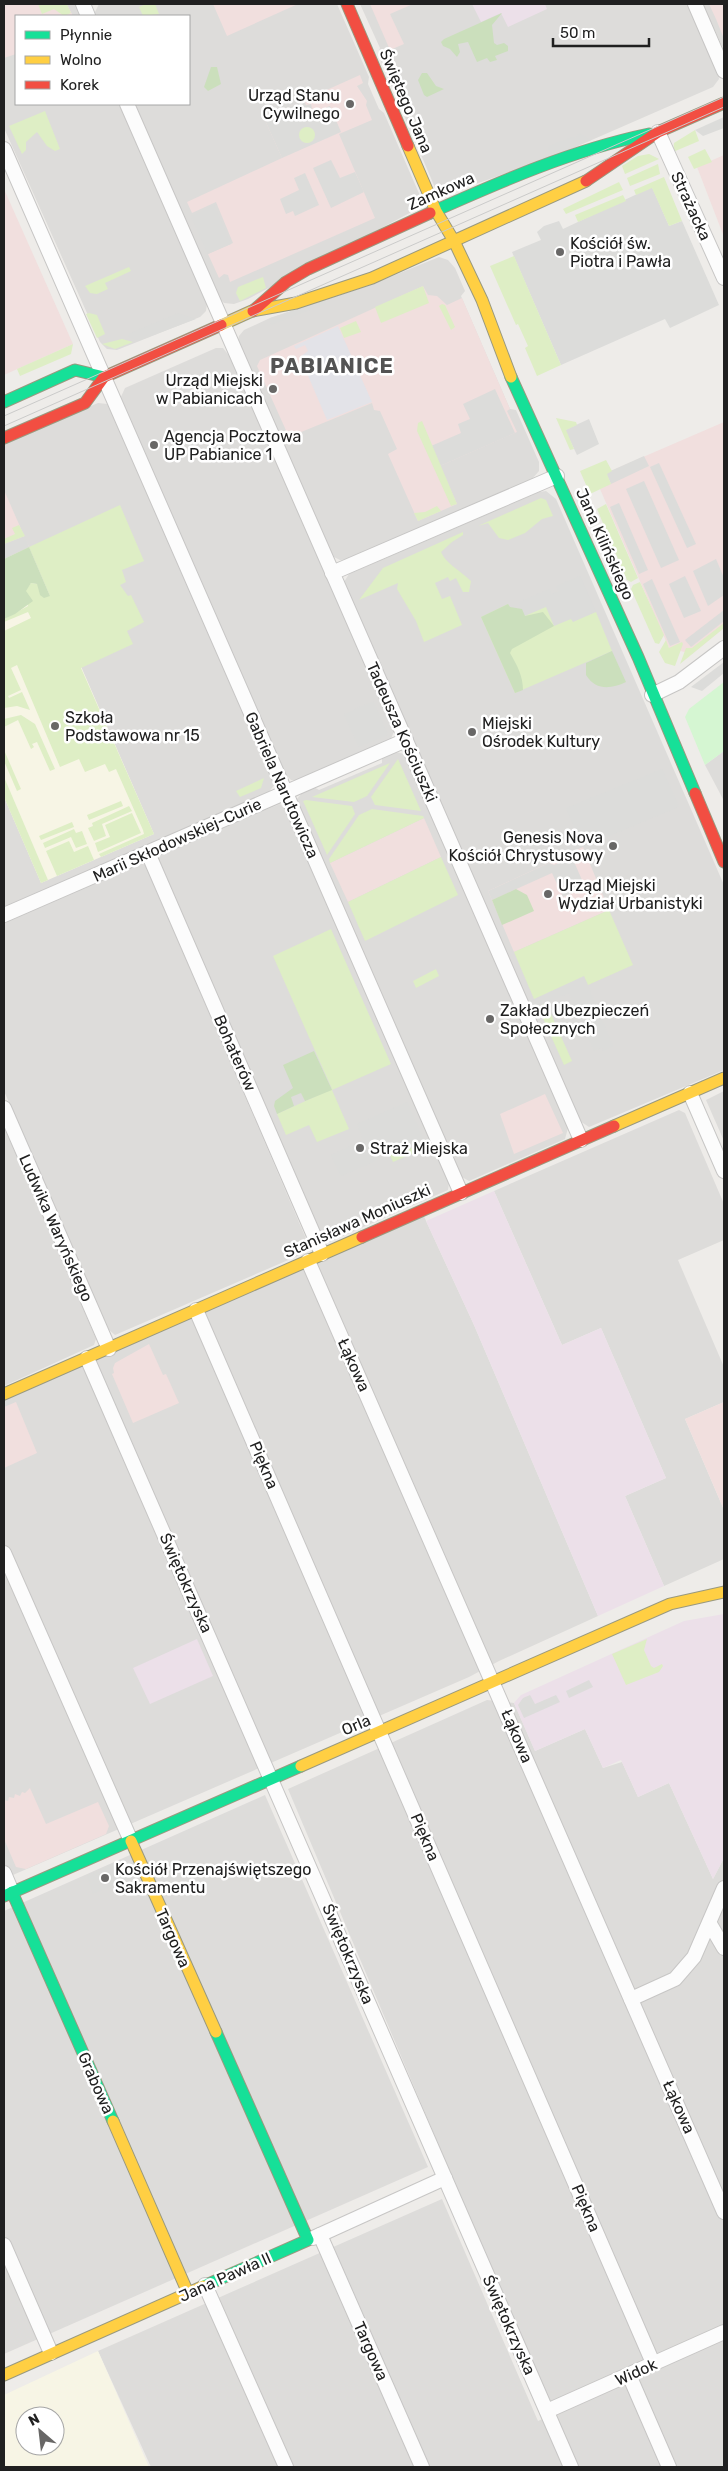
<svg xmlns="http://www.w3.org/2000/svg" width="728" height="2471" font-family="Rubik,sans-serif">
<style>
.residential{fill:#dddcda}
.commercial{fill:#f1dfde}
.industrial{fill:#ece0e9}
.education{fill:#f7f5e5;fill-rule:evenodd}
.religious{fill:#dcdcda}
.grass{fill:#deeec5}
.forest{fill:#cbdfbc}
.park{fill:#d5f6d2}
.plaza{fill:#e3e3e8}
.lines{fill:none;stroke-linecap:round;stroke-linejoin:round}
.street-casing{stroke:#c7c6c5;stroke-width:16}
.fast-casing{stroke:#99997f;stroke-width:13}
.slow-casing{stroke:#99997f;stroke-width:13}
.jam-casing{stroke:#99997f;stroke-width:13}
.street{stroke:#fcfcfc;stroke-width:14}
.fast{stroke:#16e098;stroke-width:11}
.slow{stroke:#ffcf43;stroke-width:11}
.jam{stroke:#f24e42;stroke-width:11}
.tram{stroke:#cbcbca;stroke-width:1}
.poi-dot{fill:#686766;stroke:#fff;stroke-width:2}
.labels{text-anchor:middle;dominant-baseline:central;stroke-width:5;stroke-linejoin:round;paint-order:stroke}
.poi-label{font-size:16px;fill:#202020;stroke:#fff;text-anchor:start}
.street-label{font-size:16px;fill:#202020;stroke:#fff}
.district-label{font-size:21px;font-weight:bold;letter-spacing:1px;fill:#535353;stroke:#fff}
</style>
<rect width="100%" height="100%" fill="#eeece9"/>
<!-- residential -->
<g class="residential">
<path d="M4 4H77L83 16H16V104H121L207 304 206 311 200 317 117 350 107 349 100 342 4 128Z"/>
<path d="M99 4H337L369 77 368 84 379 109 384 113 421 198 419 208 248 299 234 304 224 303 220 299 133 104H189V16H95L94 14Z"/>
<path d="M360 4H688L717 70 719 79 713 87 562 153 445 195 436 190 378 54 380 48Z"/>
<path d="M703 4H724V53L723 48Z"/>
<path d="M439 257 448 260 455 268 465 291 461 296 510 409 516 410 539 462V471L532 479 349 559 340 560 332 556 238 341 239 336 244 330 270 318 368 286Z"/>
<path d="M216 348H223L231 358 394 731 391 739 297 780H291L284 773 120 399 125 388Z"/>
<path d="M98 403 107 404 114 416 274 785 269 792 4 907V443Z"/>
<path d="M546 491 556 499 724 885V1070L589 1127 580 1121 344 582 349 574 539 492Z"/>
<path d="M724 751V801L705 765Z"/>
<path d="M396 752 404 754 407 758 568 1128 565 1139 469 1181 462 1177 458 1168 296 800 302 793 314 787 319 790 382 763V758Z"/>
<path d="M280 804 286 810 449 1183 448 1190 329 1242 325 1240 321 1235 158 860 162 853Z"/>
<path d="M141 863 145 865 173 929 310 1248 309 1251 115 1335 108 1329 4 1091V922Z"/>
<path d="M724 1091V1141L706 1100Z"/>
<path d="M679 1110 685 1113 724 1204V1240L678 1260 724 1367V1402L685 1419 724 1510V1559L664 1586 625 1496 666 1478 601 1328 562 1345 494 1191Z"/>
<path d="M4 1127 96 1339 94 1345 4 1386Z"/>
<path d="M421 1210 474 1325 598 1616 499 1661 469 1677 6 1878 4 1873V1394Z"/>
<path d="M487 1700 514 1703 535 1751 585 1729 603 1768 622 1762 638 1797 669 1783 713 1879 724 1858V2328L550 2408 288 1789Z"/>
<path d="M265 1795 428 2167 4 2354V1911Z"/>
<path d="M442 2199 538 2421 724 2337V2467H151L98 2351Z"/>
</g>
<!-- commercial -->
<g class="commercial">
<path d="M4 4H67L73 16H16V54L4 58Z"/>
<path d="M213 4H298L227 36Z"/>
<path d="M370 4H413L390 14 404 44 390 50Z"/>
<path d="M709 4H724V39L716 19Z"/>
<path d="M360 75 363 83 357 86 367 101 366 105 372 120 339 134 375 218 230 282 228 275 224 274 219 278 208 254 233 243 216 202 192 213 187 202 282 158 264 118Z"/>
<path d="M724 155V237L697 167Z"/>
<path d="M4 189 73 344 4 375Z"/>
<path d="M423 286 428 295 437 296 447 305 462 298 510 409 507 411 517 432 440 466 457 504 418 521 388 454 397 449 380 411 374 410 372 403 289 437 257 366 260 360Z"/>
<path d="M724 422V628L692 654 669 648 600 489 611 483 606 473Z"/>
<path d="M4 490 29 547 4 559Z"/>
<path d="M424 818 441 857 348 902 330 863Z"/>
<path d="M583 847 609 910 514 952 488 891Z"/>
<path d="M545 1094 563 1133 514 1154 500 1114Z"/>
<path d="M149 1344 163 1375 166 1374 179 1403 133 1423 112 1374 114 1373 113 1368 115 1363Z"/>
<path d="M16 1402 37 1453 4 1468V1407Z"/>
<path d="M724 1402V1510L685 1419Z"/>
<path d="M30 1788 46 1824 98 1802 109 1826 106 1834 26 1869 16 1867 4 1839V1800L8 1801 9 1797 14 1798 15 1794 20 1796 22 1792 25 1793Z"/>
</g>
<!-- industrial -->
<g class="industrial">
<path d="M472 4H545L547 9 508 27 501 13 481 22Z"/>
<path d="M494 1191 562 1345 601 1328 666 1478 625 1496 664 1586 598 1616 474 1325 426 1221Z"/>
<path d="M724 1614V1858L713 1879 669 1783 638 1797 621 1760 603 1768 585 1729 535 1751 514 1703 521 1695 684 1621Z"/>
<path d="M197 1639 213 1676 150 1704 133 1668Z"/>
</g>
<!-- education -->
<g class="education">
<path d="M29 547 154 834 41 883 4 797V559Z"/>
<path d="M98 2351 149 2467H4V2395ZM25 2416H55V2446H25Z"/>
</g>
<!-- religious -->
<g class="religious">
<path d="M304 100 306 105 311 104 313 113 330 106 341 132 282 158 264 118Z"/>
<path d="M724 117V128L703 136 695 130Z"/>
<path d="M579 133 591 140 556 155 548 149 550 145 572 137 576 138Z"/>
<path d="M331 160 340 178 355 172 364 192 331 208 313 168Z"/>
<path d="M305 173 319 205 295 216 293 211 286 214 280 199 299 190 294 178Z"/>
<path d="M652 187 669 226 682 221 719 305 670 328 665 319 561 365 512 252 541 240 537 232 544 226 559 221 563 229Z"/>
<path d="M214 205 231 244 208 254 191 216Z"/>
<path d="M325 300 326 304 271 325 270 318Z"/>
<path d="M178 313 196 319 138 341 128 337 130 333Z"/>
<path d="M495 389 515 433 440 466 431 446 461 433 458 424 470 419 463 404Z"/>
<path d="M589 419 599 444 577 455 565 430Z"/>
<path d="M644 456 649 466 611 484 606 473Z"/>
<path d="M659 463 696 544 687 548 650 467Z"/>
<path d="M644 481 679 560 661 568 626 489Z"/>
<path d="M619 503 648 570 639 574 610 507Z"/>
<path d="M25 536 29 547 4 559V544Z"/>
<path d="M716 559 724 578V595L708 606 693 571Z"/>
<path d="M580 576 596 612 572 623 570 619 554 626 525 616 519 602 549 589 551 594 559 591 556 586Z"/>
<path d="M685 576 701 611 684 618 669 584Z"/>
<path d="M652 579 680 642 670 646 643 584Z"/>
<path d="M724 610V621L691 647 685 640Z"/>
<path d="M724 662V673L702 691 691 687Z"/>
<path d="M373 701 388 735 359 747 344 714Z"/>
<path d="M662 769 679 807 583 847 566 808Z"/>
<path d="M572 857 585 887 563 897 552 873 492 900 488 891 549 863 554 865Z"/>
<path d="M584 976 613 1046 603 1051 602 1048 594 1051 569 993 531 1010 527 1002Z"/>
<path d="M407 1102 424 1140 379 1156 372 1163 341 1176 331 1155 363 1140 357 1124Z"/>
<path d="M589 1680 593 1687 569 1698 566 1691Z"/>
<path d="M530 1695 535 1704 556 1695 560 1702 524 1718 518 1705 523 1698Z"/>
<path d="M124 1859 132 1877 93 1894 87 1876Z"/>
</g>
<!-- grass -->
<g class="grass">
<path d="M38 4H67L71 13 64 16 54 9 42 14Z"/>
<path d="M146 4H155L159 14 143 16 139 7Z"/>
<path d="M45 111 60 149 55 151 47 146 37 132 26 142V150L22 154 9 126Z"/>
<circle cx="307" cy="135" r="8"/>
<path d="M695 130 699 141 673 152 674 143Z"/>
<path d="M705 149 712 162 694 169 688 157Z"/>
<path d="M649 154 659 159 625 174 622 166 638 156Z"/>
<path d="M658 164 660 174 630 186 627 178Z"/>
<path d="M664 177 682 221 669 226 652 188 636 195 634 190Z"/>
<path d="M619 182 623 190 566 214 563 209Z"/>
<path d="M623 195 626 201 578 222 575 215Z"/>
<path d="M514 256 561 365 537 376 525 348 528 346 518 324 516 325 490 266Z"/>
<path d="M129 267 131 271 105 283 108 289 97 294 90 293 85 286Z"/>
<path d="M263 277 266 288 240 301 236 293 238 287Z"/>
<path d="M423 286 429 303 381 323 375 307Z"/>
<path d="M442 304 445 305 455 327 451 330 439 306Z"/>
<path d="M89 313 97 315 105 334 97 338 86 314Z"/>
<path d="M356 321 361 332 344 338 340 328Z"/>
<path d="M122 339 133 342 115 349 102 344Z"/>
<path d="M73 344 71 354 20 376 17 369Z"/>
<path d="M556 418 576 422 577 425 566 430 574 449 570 450Z"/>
<path d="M422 421 457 504 451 506 417 431 418 423Z"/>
<path d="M606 460 612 471 607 474 611 484 590 494 580 471Z"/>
<path d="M541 498 546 500 553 516 542 519 525 533 508 540 499 538 488 523 478 526Z"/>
<path d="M606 504 638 578 631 582 627 580 597 509Z"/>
<path d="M120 505 144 561 122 570 126 582 120 585 128 596 131 595 144 622 127 631 133 644 81 668 154 834 101 857 99 854 144 834 143 830 116 769 109 772 105 764 85 772 79 759 60 767 17 665 11 668 21 690 8 696 9 698 22 692 30 710 17 706 4 708V631L31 618 28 612 4 622V619L28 606 25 591 31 583 37 584 50 596 29 547Z"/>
<path d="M437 506 441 511 418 521 414 513 425 512Z"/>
<path d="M19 525 25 536 4 544V539L15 534 12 528Z"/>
<path d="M463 532V535L452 542 441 552C446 564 461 571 471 581L469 592H463L456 578 450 581 448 577 435 583 442 599 450 596 462 625 424 642 416 621 397 589 398 583 359 600 383 568Z"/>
<path d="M640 582 664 635 659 644 655 643 631 589 633 585Z"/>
<path d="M508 604 515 620 546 607 554 626 571 619 573 622 596 612 612 651 515 693 481 617Z"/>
<path d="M724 623V628L680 664 686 648H692Z"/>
<path d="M666 640 669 648 682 642 683 644 675 666 665 663 659 652Z"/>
<path d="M21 715 35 724 55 769 50 771 37 742 32 744 34 747 31 749 18 720 4 727V719Z"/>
<path d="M4 750 21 789 17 791 4 761Z"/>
<path d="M398 759 421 811 375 805 371 797Z"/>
<path d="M390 763 367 796 354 802 312 797Z"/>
<path d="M4 777 48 880 41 883 4 797Z"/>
<path d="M264 778 261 788 240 797 236 791Z"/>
<path d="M306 800 352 806 355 814 327 855 303 801Z"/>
<path d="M121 801 123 806 89 820 87 815Z"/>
<path d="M129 806 132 811 102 824 106 836 94 841 88 828 93 826 92 823Z"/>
<path d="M372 809 423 816 424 818 330 863 329 859 359 815Z"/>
<path d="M132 813 141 833 98 852 95 843 110 837 105 825Z"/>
<path d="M72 822 74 827 41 840 39 836Z"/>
<path d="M74 829 76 833 82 831 87 844 76 848 71 837 45 848 43 843Z"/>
<path d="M69 841 74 852 88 846 94 860 57 876 46 851Z"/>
<path d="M441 857 458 895 365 941 348 902Z"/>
<path d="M609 910 633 965 588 985 584 976 534 999 514 952Z"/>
<path d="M331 929 391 1064 332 1090 349 1129 354 1127 317 1142 309 1125 286 1135 277 1114 332 1089 273 956Z"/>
<path d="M436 969 439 976 416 988 413 981Z"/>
<path d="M546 1003 572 1061 564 1065 538 1007Z"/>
<path d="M425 1144 427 1147 393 1162 390 1155Z"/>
<path d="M647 1639 644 1650 651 1666 654 1668 662 1664 663 1666 659 1672 626 1685 612 1654Z"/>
</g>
<!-- forest -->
<g class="forest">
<path d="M502 13 492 25 494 43 497 45 504 43 508 46V51L495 56 497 60 490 62 487 58 477 62 468 42 458 44 460 52 457 57 450 49 443 46 441 42 444 39Z"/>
<path d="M211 67H217L221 84 208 91 204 87Z"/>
<path d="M422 73H427L436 86 444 89 427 97 424 95 418 80Z"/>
<path d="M29 547 50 596 44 598 40 595 37 584 31 583 26 591 33 601 15 614 4 619V559Z"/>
<path d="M508 604 510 607 522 609 525 616 543 612 554 626 512 649 510 653C517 665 523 676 523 690L515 693 481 617Z"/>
<path d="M612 651 626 682C611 689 596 691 586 675V663Z"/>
<path d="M516 889 527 895 534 911 502 925 492 900Z"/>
<path d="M314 1051 332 1090 305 1101 301 1093 291 1097 294 1106 277 1114 274 1106 275 1101 293 1088 283 1065Z"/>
</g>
<!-- park -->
<path class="park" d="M724 682V751L705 765 685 717 689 709Z"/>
<!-- plaza -->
<path class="plaza" d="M338 326 372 402 327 420 300 357 308 351 305 345 296 349 294 346Z"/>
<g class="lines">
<!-- street casing -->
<g class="street-casing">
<g id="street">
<path d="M83 4 88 16"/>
<path d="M695 4 724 71"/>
<path d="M127 104 581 1140"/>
<path d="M658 132 724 278"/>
<path d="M4 149 461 1193"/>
<path d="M332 573 557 476"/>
<path d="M652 695 679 682 724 648"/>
<path d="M148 853 322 1254"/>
<path d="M4 915 406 740"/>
<path d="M690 1093 724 1171"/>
<path d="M4 1108 109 1349"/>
<path d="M308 1261 724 2212"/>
<path d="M196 1310 653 2363"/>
<path d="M87 1358 571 2467"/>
<path d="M4 1553 131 1841"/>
<path d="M4 1873 12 1892"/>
<path d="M710 1924 724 1948"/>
<path d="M631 1999 675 1979 694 1957 724 1888"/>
<path d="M320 2235 422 2467"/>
<path d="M313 2238 445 2178"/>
<path d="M4 2245 51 2353"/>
<path d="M205 2285 286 2467"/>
<path d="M629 2375 669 2467"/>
<path d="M547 2411 724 2332"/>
</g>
</g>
<!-- fast casing -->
<g class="fast-casing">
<g id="fast">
<path d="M430 213C502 181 572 150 649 134"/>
<path d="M511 377 638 657 695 793"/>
<path d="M4 402 75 370 104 377"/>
<path d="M12 1892 113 2121"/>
<path d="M4 1896 301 1766"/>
<path d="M204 2286 308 2240 216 2032"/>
</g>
</g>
<!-- slow casing -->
<g class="slow-casing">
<g id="slow">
<path d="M408 146 436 211 454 241 482 300 511 377"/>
<path d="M221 325 252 311 296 303 372 278 586 181"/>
<path d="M614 1126 724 1078"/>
<path d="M4 1394 362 1237"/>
<path d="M301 1766 670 1604 724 1592"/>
<path d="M131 1841 216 2032"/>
<path d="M113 2121 188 2293"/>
<path d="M4 2375 204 2286"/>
</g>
</g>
<!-- jam casing -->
<g class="jam-casing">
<g id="jam">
<path d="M347 4 408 146"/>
<path d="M586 181 658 132 724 103"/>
<path d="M253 311 286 282 308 269 430 213"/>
<path d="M4 438 85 403 104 377 221 325"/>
<path d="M695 793 724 862"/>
<path d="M362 1237 614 1126"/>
</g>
</g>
<!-- street -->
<use href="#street" class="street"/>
<!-- fast -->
<use href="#fast" class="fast"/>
<!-- slow -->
<use href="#slow" class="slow"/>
<!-- jam -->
<use href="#jam" class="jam"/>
<!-- tram -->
<g class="tram">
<path d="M4 416 724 97"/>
<path d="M4 426 724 107"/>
</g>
</g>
<!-- markers -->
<g class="poi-dot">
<circle cx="350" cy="104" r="5"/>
<circle cx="560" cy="252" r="5"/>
<circle cx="273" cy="389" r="5"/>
<circle cx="154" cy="445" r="5"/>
<circle cx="55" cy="726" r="5"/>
<circle cx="472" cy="732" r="5"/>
<circle cx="613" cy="846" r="5"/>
<circle cx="548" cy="894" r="5"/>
<circle cx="490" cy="1019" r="5"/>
<circle cx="360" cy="1148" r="5"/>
<circle cx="105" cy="1878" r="5"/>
</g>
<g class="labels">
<!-- poi labels -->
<g class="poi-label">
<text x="340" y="95" text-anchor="end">Urząd Stanu<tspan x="340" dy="18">Cywilnego</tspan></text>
<text x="570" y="243">Kościół św.<tspan x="570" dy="18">Piotra i Pawła</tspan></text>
<text x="263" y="380" text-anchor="end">Urząd Miejski<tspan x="263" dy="18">w Pabianicach</tspan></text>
<text x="164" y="436">Agencja Pocztowa<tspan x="164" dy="18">UP Pabianice 1</tspan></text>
<text x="65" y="717">Szkoła<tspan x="65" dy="18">Podstawowa nr 15</tspan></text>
<text x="482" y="723">Miejski<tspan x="482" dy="18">Ośrodek Kultury</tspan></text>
<text x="603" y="837" text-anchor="end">Genesis Nova<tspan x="603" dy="18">Kościół Chrystusowy</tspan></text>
<text x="558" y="885">Urząd Miejski<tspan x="558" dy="18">Wydział Urbanistyki</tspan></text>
<text x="500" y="1010">Zakład Ubezpieczeń<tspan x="500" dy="18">Społecznych</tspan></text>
<text x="370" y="1148">Straż Miejska</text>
<text x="115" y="1869">Kościół Przenajświętszego<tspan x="115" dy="18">Sakramentu</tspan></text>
</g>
<!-- street labels -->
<g class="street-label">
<text transform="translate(406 101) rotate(67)">Świętego Jana</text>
<text transform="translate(441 191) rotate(-24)">Zamkowa</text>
<text transform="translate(691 206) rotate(65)">Strażacka</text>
<text transform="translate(605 544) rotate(66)">Jana Kilińskiego</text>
<text transform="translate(402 732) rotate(66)">Tadeusza Kościuszki</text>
<text transform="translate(282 785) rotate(66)">Gabriela Narutowicza</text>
<text transform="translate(177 840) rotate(-24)">Marii Skłodowskiej-Curie</text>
<text transform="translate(235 1053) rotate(66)">Bohaterów</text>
<text transform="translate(357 1221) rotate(-24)">Stanisława Moniuszki</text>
<text transform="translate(56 1228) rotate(66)">Ludwika Waryńskiego</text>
<text transform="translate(354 1365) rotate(66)">Łąkowa</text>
<text transform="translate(264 1465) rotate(67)">Piękna</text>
<text transform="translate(186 1583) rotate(66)">Świętokrzyska</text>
<text transform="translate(356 1725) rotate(-23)">Orla</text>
<text transform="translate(517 1736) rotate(67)">Łąkowa</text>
<text transform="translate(425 1837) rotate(67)">Piękna</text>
<text transform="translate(173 1938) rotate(66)">Targowa</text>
<text transform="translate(348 1954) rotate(67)">Świętokrzyska</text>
<text transform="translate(96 2083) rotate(66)">Grabowa</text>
<text transform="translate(679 2107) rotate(66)">Łąkowa</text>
<text transform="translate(586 2208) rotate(67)">Piękna</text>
<text transform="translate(225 2277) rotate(-24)">Jana Pawła II</text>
<text transform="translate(509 2325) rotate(66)">Świętokrzyska</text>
<text transform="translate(371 2351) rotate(66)">Targowa</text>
<text transform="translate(636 2372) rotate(-24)">Widok</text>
</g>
<!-- district labels -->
<g class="district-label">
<text x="332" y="365">PABIANICE</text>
</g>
</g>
<!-- border -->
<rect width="728" height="2471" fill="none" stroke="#202020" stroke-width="10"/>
<!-- legend -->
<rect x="15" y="15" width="175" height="90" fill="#ffffff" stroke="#a6a6a6"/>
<rect x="25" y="31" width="25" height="8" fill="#16e098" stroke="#a6a6a6"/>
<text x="60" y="40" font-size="15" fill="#202020">Płynnie</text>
<rect x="25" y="56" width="25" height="8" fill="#ffcf43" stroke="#a6a6a6"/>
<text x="60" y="65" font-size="15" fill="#202020">Wolno</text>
<rect x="25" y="81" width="25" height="8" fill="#f24e42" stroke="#a6a6a6"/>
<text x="60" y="90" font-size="15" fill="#202020">Korek</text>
<!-- north arrow -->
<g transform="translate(40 2431) rotate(332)"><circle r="24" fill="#ffffff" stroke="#a6a6a6"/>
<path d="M0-4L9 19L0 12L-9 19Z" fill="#686766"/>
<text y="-8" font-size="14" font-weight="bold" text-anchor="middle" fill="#202020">N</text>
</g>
<!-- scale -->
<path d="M553 38v8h96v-8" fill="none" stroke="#202020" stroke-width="2.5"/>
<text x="560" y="38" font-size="15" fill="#202020" stroke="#ffffff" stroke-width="4" paint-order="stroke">50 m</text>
</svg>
